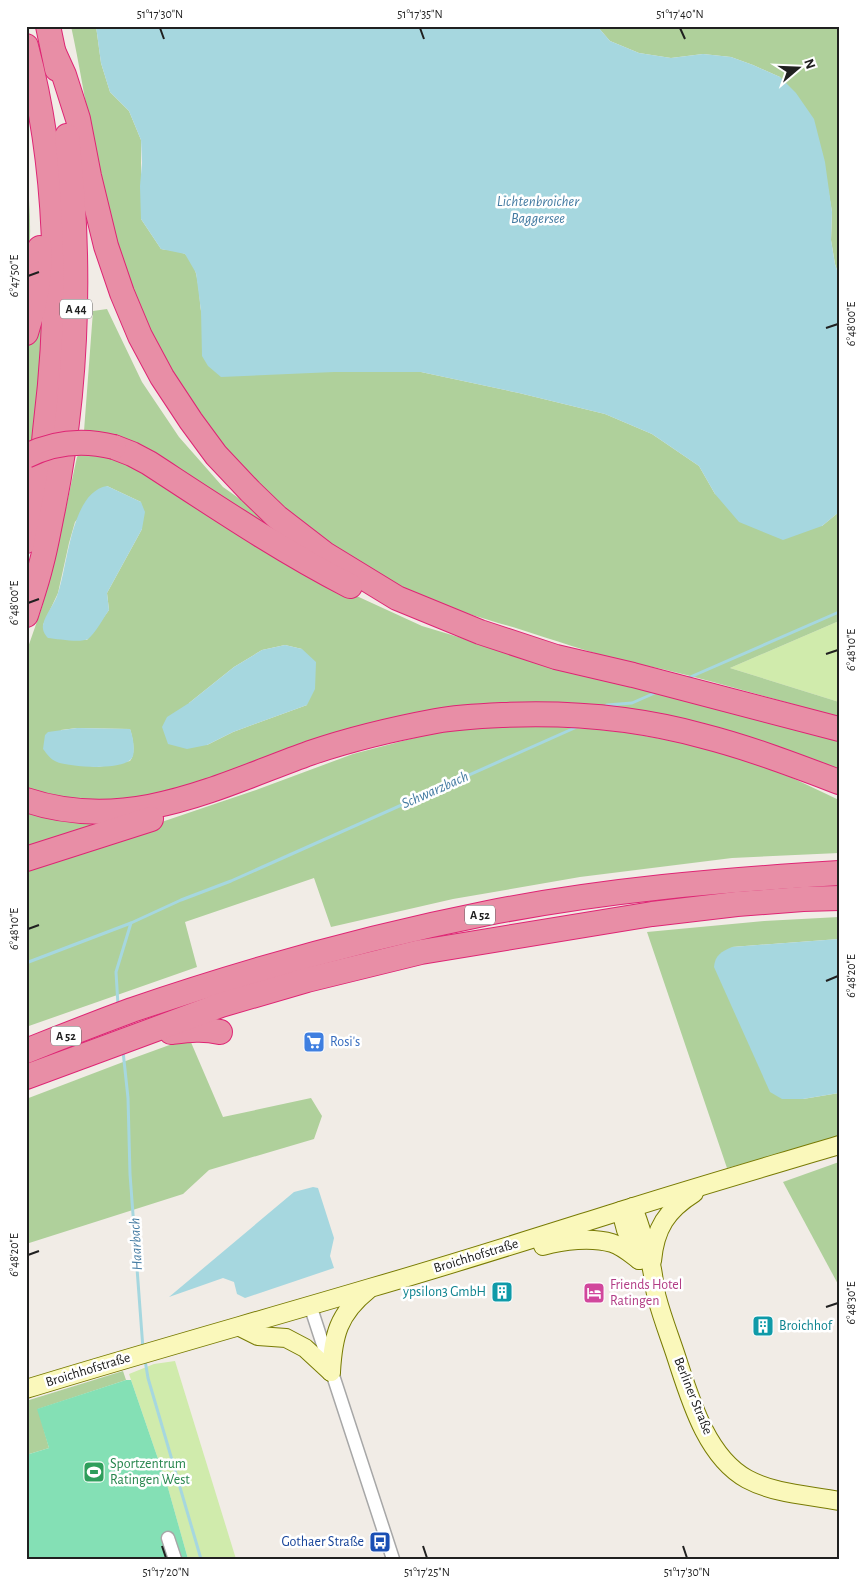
<svg xmlns="http://www.w3.org/2000/svg" width="865" height="1585" font-family="'Alegreya Sans',sans-serif">
<style>
.grass{fill:#d0ebac}
.forest{fill:#afd09b;fill-rule:evenodd}
.pitch{fill:#84e0b5}
.water{fill:#a6d7df}
.lines{fill:none;stroke-linecap:round;stroke-linejoin:round}
.stream{stroke:#a6d7df;stroke-width:3}
.street-casing{stroke:#a7a7a7;stroke-width:15}
.secondary-casing{stroke:#787b04;stroke-width:20}
.highway-casing{stroke:#de2574;stroke-width:26}
.street{stroke:#fff;stroke-width:12}
.secondary{stroke:#faf8bb;stroke-width:18}
.highway{stroke:#e88ea6;stroke-width:24}
.highway-bridge-casing{stroke:#de2574;stroke-width:26;stroke-linecap:butt}
.highway-bridge{stroke:#e88ea6;stroke-width:24}
.ticks{fill:none;stroke:#202020;stroke-width:2}
.labels{text-anchor:middle;dominant-baseline:central;stroke-width:5;stroke-linejoin:round;paint-order:stroke}
.shield{fill:#fff;stroke:#636363;stroke-width:1}
.shield-label{font-size:12px;font-weight:bold;fill:#202020}
.shop-label{font-size:14px;fill:#366cbe;stroke:#fff;text-anchor:start}
.street-label{font-size:14px;fill:#202020;stroke:#fff}
.hotel-label{font-size:14px;fill:#b23c85;stroke:#fff;text-anchor:start}
.culture-label{font-size:14px;fill:#0d838f;stroke:#fff;text-anchor:end}
.leisure-label{font-size:14px;fill:#27864d;stroke:#fff;text-anchor:start}
.transit-label{font-size:14px;fill:#164399;stroke:#fff;text-anchor:end}
.water-label{font-size:15px;font-style:italic;fill:#447ba2;stroke:#fff}
.neatline{fill:none;stroke:#202020;stroke-width:2}
.ticks-label{font-size:12px;text-anchor:middle;fill:#202020}
</style>
<rect width="100%" height="100%" fill="#f1ece6"/>
<!-- grass -->
<g class="grass">
<path d="M839 621V702L730 668Z"/>
<path d="M175 1361 236 1559H188L168 1488 129 1374 154 1364Z"/>
</g>
<!-- forest -->
<g class="forest">
<path d="M71 26H96L101 63 110 92 129 111 141 140V219L161 249C168 250 179 251 185 254 199 264 199 295 201 311L334 372H421L519 393 605 414 652 434 699 466 715 494 822 526 839 512V621L730 668 839 702V717C780 701 721 683 662 669 649 666 636 664 623 661 588 652 554 640 519 629 485 619 449 609 417 594 372 573 328 546 291 515 243 475 202 424 170 371 153 341 140 309 128 277 98 198 89 109 71 26Z"/>
<path d="M597 26H839V276L835 264 831 240 832 212 822 153 780 77 753 65 731 57 703 54 671 58 639 53 610 41Z"/>
<path d="M26 171C31 209 32 247 26 285Z"/>
<path d="M44 293 43 350 34 441 26 446V353Z"/>
<path d="M107 309 142 382 179 437 223 487 323 558 84 431 93 311Z"/>
<path d="M111 452 337 587 422 626 465 639 839 737V771L527 705 109 805 26 792V653L42 607 62 526 77 457 80 453ZM107 486 141 502 142 529 107 593 109 610 87 640 43 625 58 593 69 543 75 522ZM285 645 302 649 307 705 233 732 207 745 189 703 234 667 262 650ZM77 728 130 729C133 739 136 753 130 761L98 767 58 762 61 730Z"/>
<path d="M525 725 593 729 629 733 695 745 759 762 839 800V853L732 858 580 877 453 899 331 927 314 878 185 922 197 967 26 1027V868L253 791 353 754 441 731Z"/>
<path d="M26 811C53 821 81 824 109 823L26 855Z"/>
<path d="M839 917V939L732 947 803 1099 839 1093V1138L727 1168 647 932 764 921Z"/>
<path d="M190 1040 223 1117 311 1098 322 1116 314 1139 209 1170 183 1194 26 1244V1099L131 1059 175 1043Z"/>
<path d="M839 1162V1286L783 1182Z"/>
<path d="M123 1371 126 1380 38 1409 49 1448 26 1455V1401Z"/>
</g>
<!-- pitch -->
<path class="pitch" d="M126 1380H131L168 1488 188 1559H26V1455L49 1448 37 1409Z"/>
<!-- water -->
<g class="water">
<path d="M96 26H597L610 41 639 53 671 58 703 54 731 57 753 65 780 77 796 93 814 119 825 162 832 212 831 240 835 264 839 276V512L822 526 783 540 739 522 715 494 699 466 652 434 605 414 519 393 421 372H334L221 377 208 366 202 356 201 311 196 273 185 254 161 249 141 219 140 186 142 163 141 140 129 111 110 92 101 63Z"/>
<path d="M107 486 141 502 145 512 142 529 107 593 109 610C104 617 95 634 88 639 81 643 57 639 48 638 45 635 42 630 43 625 45 614 55 604 58 593 68 565 71 492 107 486Z"/>
<path d="M285 645 302 649 316 662 315 689 307 705 233 732 207 745 187 749 168 744 162 727 167 717 189 703 234 667 262 650Z"/>
<path d="M77 728 130 729C133 736 135 749 133 756 128 772 69 767 57 762 50 759 47 754 43 749L45 735 48 732Z"/>
<path d="M839 939V1093L803 1099H782L770 1092 714 967C715 955 721 952 732 947Z"/>
<path d="M313 1187 318 1188 334 1238 330 1256 334 1268 245 1298 237 1294 234 1282 223 1278 169 1297 294 1192Z"/>
</g>
<g class="lines">
<!-- stream -->
<g class="stream">
<path d="M688 678 839 612"/>
<path d="M604 707 607 705 632 703 657 692"/>
<path d="M26 963 131 923 181 900 231 881 579 726"/>
<path d="M118 1005 116 972 131 923"/>
<path d="M123 1051 128 1098 130 1174 143 1349"/>
<path d="M145 1360 148 1378 201 1559"/>
</g>
<!-- street casing -->
<g class="street-casing">
<g id="street">
<path d="M310 1305 393 1559"/>
<path d="M168 1538 175 1559"/>
</g>
</g>
<!-- secondary casing -->
<g class="secondary-casing">
<g id="secondary">
<path d="M633 1207C640 1226 646 1245 651 1265 654 1276 654 1288 657 1298 662 1317 669 1335 675 1353 689 1395 705 1456 747 1479 775 1494 808 1495 839 1501"/>
<path d="M621 1211 626 1230 639 1260"/>
<path d="M543 1246C563 1240 592 1237 612 1243 622 1246 631 1254 639 1260"/>
<path d="M652 1261C655 1228 667 1210 694 1193"/>
<path d="M240 1327 258 1336 286 1338 305 1348 331 1372"/>
<path d="M331 1372C333 1336 338 1314 368 1290"/>
<path d="M26 1389C140 1354 255 1322 370 1288 457 1263 544 1235 630 1208 700 1186 769 1166 839 1145"/>
</g>
</g>
<!-- highway casing -->
<g class="highway-casing">
<g id="highway">
<path d="M48 26 57 69"/>
<path d="M26 46C58 166 61 299 46 422 44 439 43 457 40 474 37 497 31 519 26 541"/>
<path d="M54 53 64 75 78 119 89 176 106 246 122 293 140 336 162 377 191 421 216 455 250 491 277 517 325 554 397 598 480 632 556 657 633 675 839 729"/>
<path d="M26 333C35 306 40 277 40 248"/>
<path d="M114 447 132 454 149 463C215 506 280 550 350 586"/>
<path d="M26 615C31 599 37 582 41 565 46 547 49 528 53 509 78 386 81 261 67 136"/>
<path d="M26 800C128 834 216 787 310 753 351 739 393 729 436 721 458 717 481 716 503 715 571 712 638 718 703 736 750 748 794 765 839 782"/>
<path d="M26 859 151 819"/>
<path d="M171 1032C188 1030 203 1028 220 1032"/>
<path d="M26 1051C61 1037 97 1023 132 1010 249 970 368 937 488 913 604 890 722 880 839 873"/>
<path d="M26 1077 221 1005 307 980 421 952 652 914 737 904 803 899 839 898"/>
</g>
</g>
<!-- street -->
<use href="#street" class="street"/>
<!-- secondary -->
<use href="#secondary" class="secondary"/>
<!-- highway -->
<use href="#highway" class="highway"/>
<!-- highway-bridge casing -->
<g class="highway-bridge-casing">
<path id="highway-bridge" d="M26 456C54 442 83 439 114 447"/>
</g>
<!-- highway-bridge -->
<use href="#highway-bridge" class="highway-bridge"/>
</g>
<!-- ticks -->
<path class="ticks" d="M160 28 164 39M420 28 424 39M680 28 685 39M28 276 39 272M826 328 838 324M28 603 39 599M826 654 838 650M28 929 39 925M826 981 838 976M28 1255 39 1251M826 1307 838 1303M162 1546 166 1558M423 1546 427 1558M683 1546 687 1558"/>
<!-- icons -->
<defs>
<g id="supermarket-square" transform="scale(1.125)"><rect x="-9" y="-9" width="18" height="18" rx="4" fill="#3f7fe0" stroke="#fff"/><path d="M-6-5.5h2.5l.6 2H6L4.5 2H-2.5L-4.4-4H-6ZM-1.5 3.2a1.3 1.3 0 1 0 .1 0ZM3 3.2a1.3 1.3 0 1 0 .1 0Z" fill="#fff"/></g>
<g id="building-square" transform="scale(1.125)"><rect x="-9" y="-9" width="18" height="18" rx="4" fill="#0f9aa8" stroke="#fff"/><path d="M-4-6H4V6H1V3H-1V6H-4ZM-2.5-4.3h1.7v1.8h-1.7ZM.8-4.3h1.7v1.8H.8ZM-2.5-1h1.7V.8h-1.7ZM.8-1h1.7V.8H.8Z" fill="#fff"/></g>
<g id="hotel-square" transform="scale(1.125)"><rect x="-9" y="-9" width="18" height="18" rx="4" fill="#d1479c" stroke="#fff"/><path d="M-6-4.5h1.5V1H6V5H4.5V3h-9V5H-6ZM-4 0a1.8 1.8 0 1 1 3.6 0ZM.5 0V-2.5h3Q6-2.5 6 0Z" fill="#fff"/></g>
<g id="stadium-square" transform="scale(1.125)"><rect x="-9" y="-9" width="18" height="18" rx="4" fill="#2e9e5b" stroke="#fff"/><path d="M0-5a6.5 5 0 1 0 0 10a6.5 5 0 1 0 0-10ZM-3.5-1.8h7v3.6h-7Z" fill="#fff"/></g>
<g id="bus-square" transform="scale(1.125)"><rect x="-9" y="-9" width="18" height="18" rx="4" fill="#1a4fb4" stroke="#fff"/><path d="M-5-6H5V4H4V6H2V4H-2V6H-4V4H-5ZM-3.5-4V0h7V-4ZM-3.5 1.2v1.5H-2V1.2ZM2 1.2v1.5H3.5V1.2Z" fill="#fff"/></g>
</defs>
<g fill-rule="evenodd">
<use href="#supermarket-square" x="314" y="1042"/>
<use href="#building-square" x="502" y="1292"/>
<use href="#hotel-square" x="594" y="1293"/>
<use href="#building-square" x="763" y="1326"/>
<use href="#stadium-square" x="94" y="1472"/>
<use href="#bus-square" x="380" y="1542"/>
</g>
<g class="labels">
<!-- shield labels -->
<g class="shield">
<rect x="60" y="299.5" width="32" height="19" rx="4"/>
<rect x="465" y="905.5" width="30" height="19" rx="4"/>
<rect x="51" y="1026.5" width="30" height="19" rx="4"/>
</g>
<g class="shield-label">
<text x="76" y="309">A 44</text>
<text x="480" y="915">A 52</text>
<text x="66" y="1036">A 52</text>
</g>
<!-- shop labels -->
<g class="shop-label">
<text x="330" y="1042">Rosi's</text>
</g>
<!-- street labels -->
<g class="street-label">
<text transform="translate(476 1256) rotate(-17)">Broichhofstraße</text>
<text transform="translate(88 1370) rotate(-17)">Broichhofstraße</text>
<text transform="translate(693 1396) rotate(68)">Berliner Straße</text>
</g>
<!-- hotel labels -->
<g class="hotel-label">
<text x="610" y="1285">Friends Hotel<tspan x="610" dy="16">Ratingen</tspan></text>
</g>
<!-- culture labels -->
<g class="culture-label">
<text x="486" y="1292">ypsilon3 GmbH</text>
<text x="779" y="1326" text-anchor="start">Broichhof</text>
</g>
<!-- leisure labels -->
<g class="leisure-label">
<text x="110" y="1464">Sportzentrum<tspan x="110" dy="16">Ratingen West</tspan></text>
</g>
<!-- transit labels -->
<g class="transit-label">
<text x="364" y="1542">Gothaer Straße</text>
</g>
<!-- water labels -->
<g class="water-label">
<text x="538" y="201">Lichtenbroicher<tspan x="538" dy="17">Baggersee</tspan></text>
<text transform="translate(435 790) rotate(-24)">Schwarzbach</text>
<text transform="translate(136 1244) rotate(-93)">Haarbach</text>
</g>
</g>
<!-- border -->
<rect width="865" height="1585" fill="none" stroke="#ffffff" stroke-width="55"/>
<!-- north arrow -->
<g transform="translate(798 68) rotate(71)" stroke="#ffffff" stroke-width="4" paint-order="stroke">
<path d="M0-4L9 19L0 12L-9 19Z" fill="#202020"/>
<text y="-8" font-size="14" font-weight="bold" text-anchor="middle" fill="#202020">N</text>
</g>
<rect x="28" y="28" width="810" height="1530" class="neatline"/>
<g class="ticks-label">
<text x="160" y="18">51°17'30"N</text>
<text x="420" y="18">51°17'35"N</text>
<text x="680" y="18">51°17'40"N</text>
<text transform="translate(14 276) rotate(-90)" y="4">6°47'50"E</text>
<text transform="translate(851 324) rotate(-90)" y="4">6°48'00"E</text>
<text transform="translate(14 603) rotate(-90)" y="4">6°48'00"E</text>
<text transform="translate(851 650) rotate(-90)" y="4">6°48'10"E</text>
<text transform="translate(14 929) rotate(-90)" y="4">6°48'10"E</text>
<text transform="translate(851 976) rotate(-90)" y="4">6°48'20"E</text>
<text transform="translate(14 1255) rotate(-90)" y="4">6°48'20"E</text>
<text transform="translate(851 1303) rotate(-90)" y="4">6°48'30"E</text>
<text x="166" y="1576">51°17'20"N</text>
<text x="427" y="1576">51°17'25"N</text>
<text x="687" y="1576">51°17'30"N</text>
</g>
</svg>
